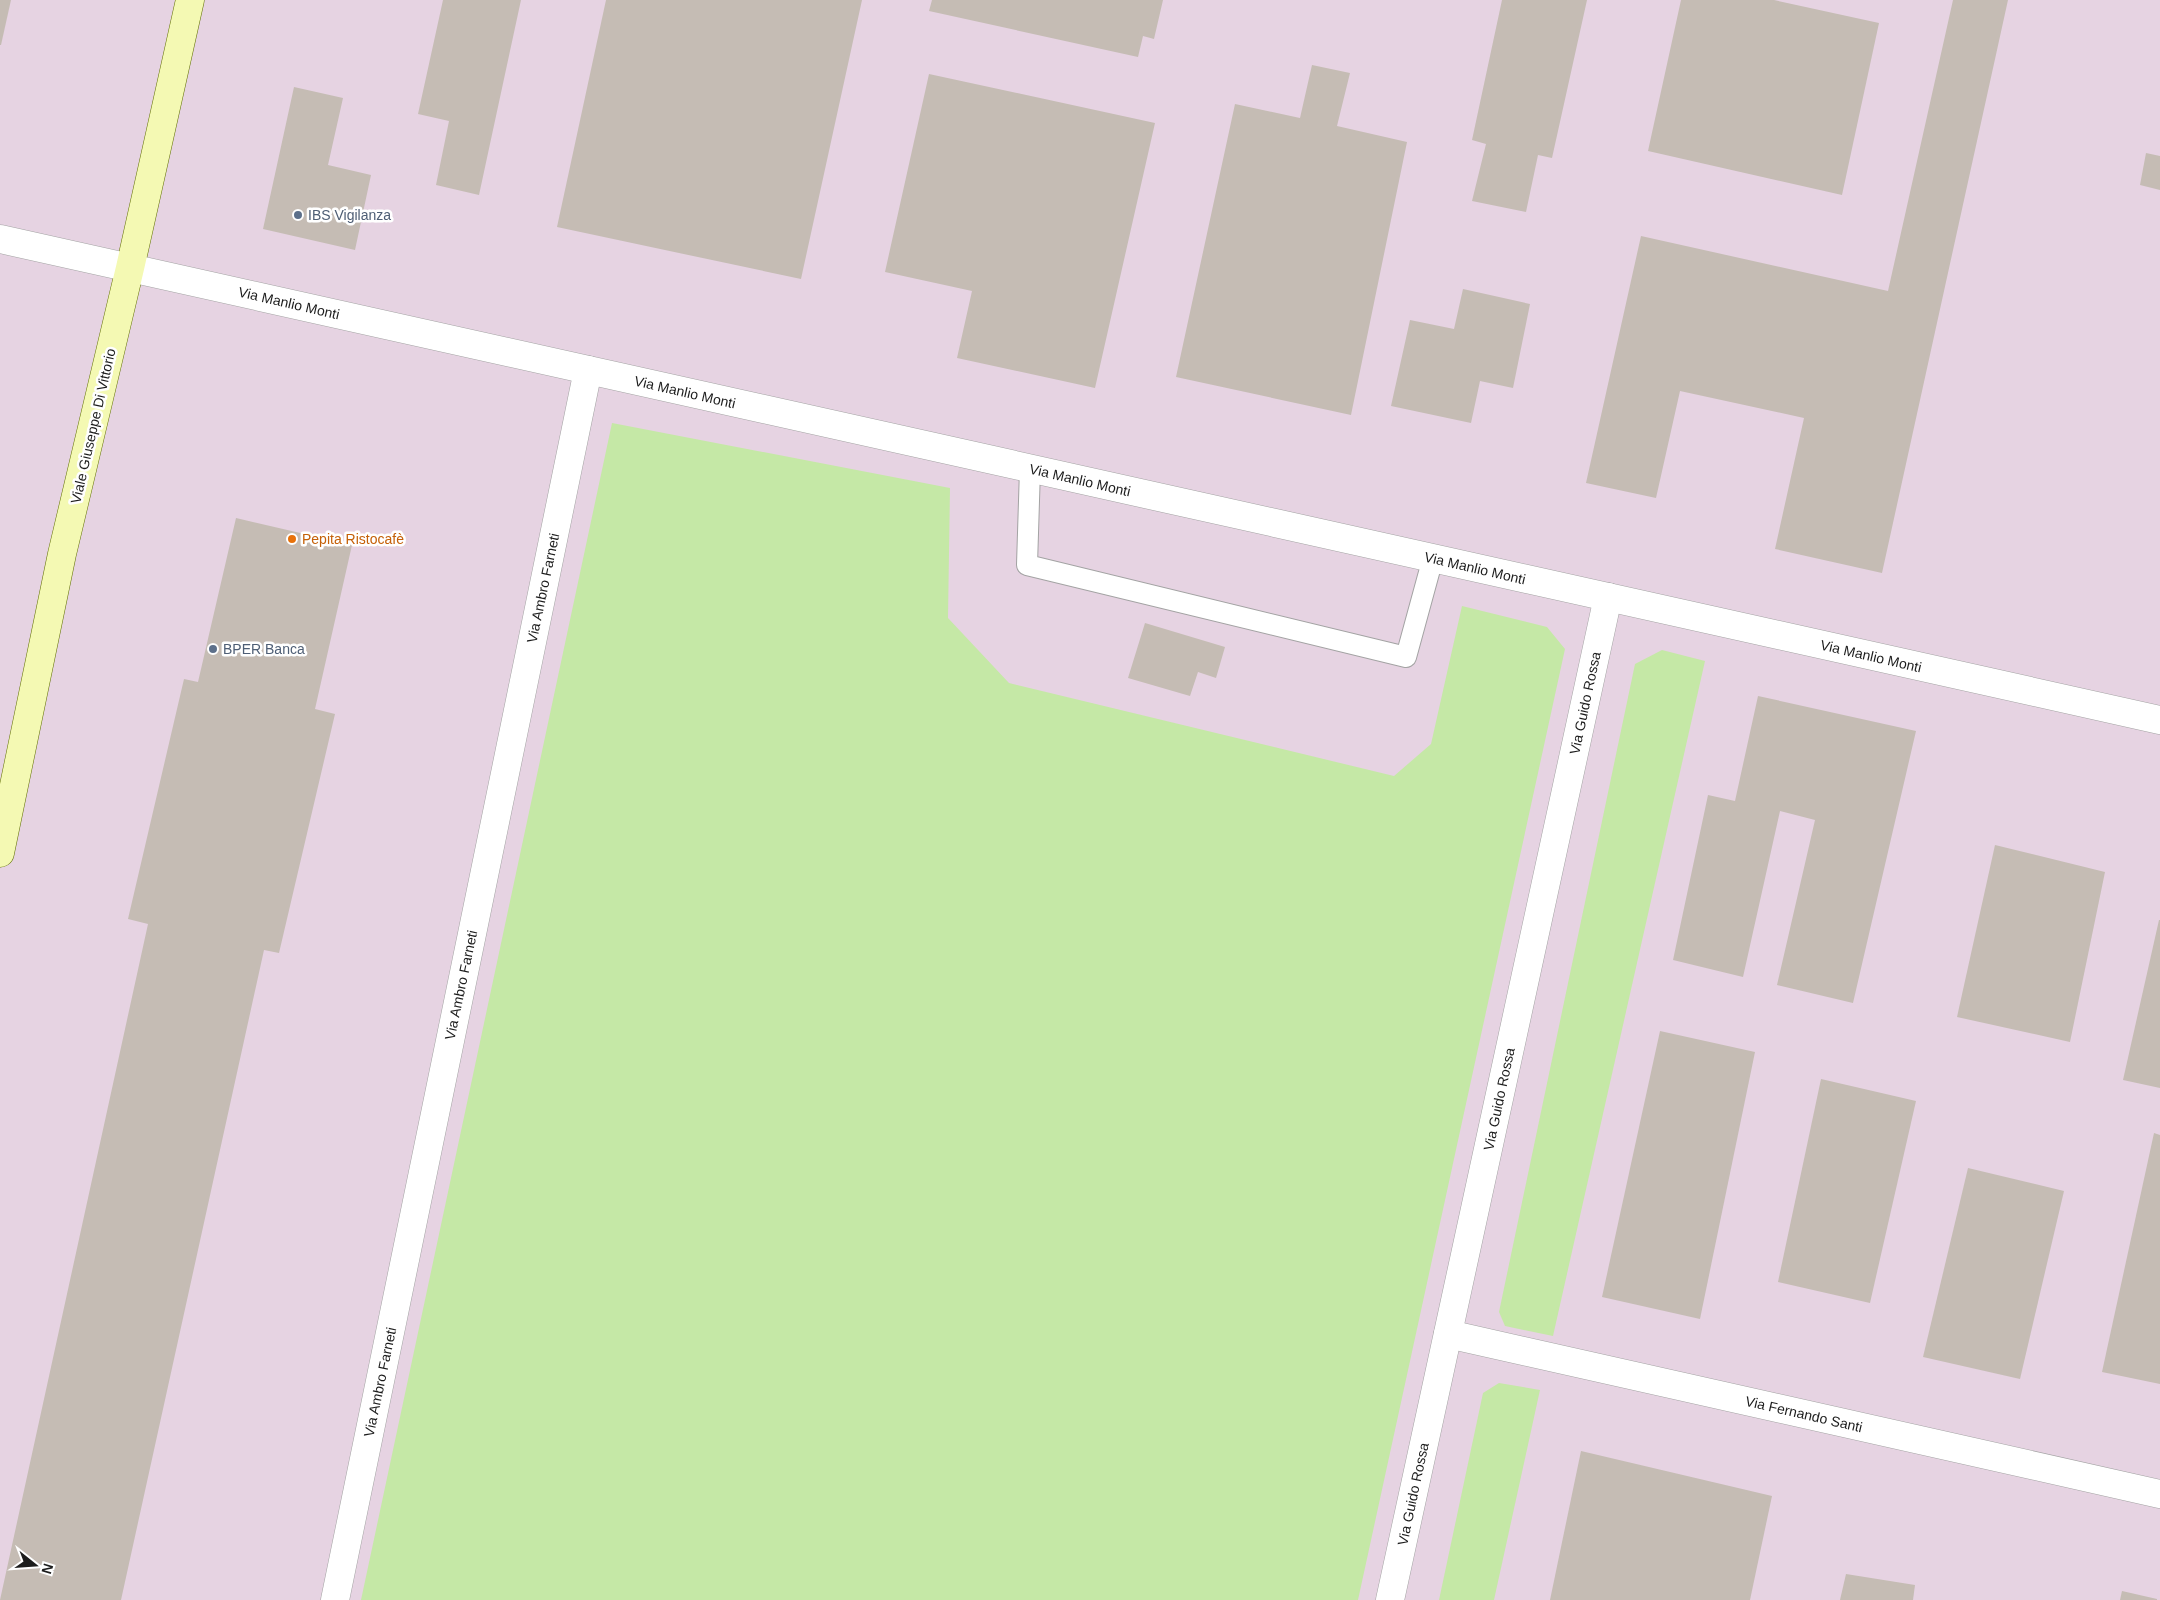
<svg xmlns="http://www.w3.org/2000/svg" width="2160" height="1600" font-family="Arial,sans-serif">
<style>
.industrial{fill:#e6d3e2}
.grass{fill:#c5e8a6}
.building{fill:#c5bcb4}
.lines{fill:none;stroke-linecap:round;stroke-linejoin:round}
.service-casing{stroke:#a3a3a3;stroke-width:22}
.minor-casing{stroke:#a3a3a3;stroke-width:29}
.secondary-casing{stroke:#627105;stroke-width:29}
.service{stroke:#fff;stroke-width:20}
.minor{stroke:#fff;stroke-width:28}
.secondary{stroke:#f4f9b3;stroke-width:28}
.service-dot{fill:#5c6f8a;stroke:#fff;stroke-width:2}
.food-dot{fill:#e8710a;stroke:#fff;stroke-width:2}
.labels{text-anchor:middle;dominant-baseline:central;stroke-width:5;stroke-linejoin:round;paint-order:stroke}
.service-label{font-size:14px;fill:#4e5e75;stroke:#fff;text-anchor:start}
.street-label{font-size:14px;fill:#1c1c1c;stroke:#fff}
.food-label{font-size:14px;fill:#c56008;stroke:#fff;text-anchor:start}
</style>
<rect width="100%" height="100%" fill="#ede9e1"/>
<!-- industrial -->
<rect class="industrial" x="0" y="0" width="2160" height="1600"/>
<!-- grass -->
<g class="grass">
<path d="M612 423 950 488 948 618 1009 683 1394 776 1431 744 1462 606 1547 627 1565 649 1358 1600H361Z"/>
<path d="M1662 650 1705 661 1553 1336 1505 1326 1499 1312 1635 664Z"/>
<path d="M1499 1383 1540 1390 1494 1600H1439L1483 1393Z"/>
</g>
<!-- building -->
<g class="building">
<path d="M0 0H11L1 45H0Z"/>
<path d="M443 0H521L479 195 436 185 449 121 418 114Z"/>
<path d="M606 0H862L801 279 557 227Z"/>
<path d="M932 0H1163L1154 39 1143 36 1138 57 929 11Z"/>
<path d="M1502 0H1587L1552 158 1538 155 1526 212 1472 201 1486 144 1472 140Z"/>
<path d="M1681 0H1774L1879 23 1842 195 1648 151Z"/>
<path d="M1953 0H2008L1882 573 1775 549 1804 418 1680 391 1656 498 1586 483 1641 236 1888 291Z"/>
<path d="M1312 65 1350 73 1337 126 1407 142 1351 415 1176 377 1235 104 1300 118Z"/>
<path d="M929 74 1155 123 1095 388 957 358 972 291 885 272Z"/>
<path d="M294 87 343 98 328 165 371 175 355 250 263 229Z"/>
<path d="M2146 153 2160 156V190L2140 185Z"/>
<path d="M1463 289 1530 304 1513 388 1480 381 1471 423 1391 406 1410 320 1454 329Z"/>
<path d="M236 518 352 545 315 709 335 714 279 953 264 950 121 1600H0L148 924 128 919 184 679 198 682Z"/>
<path d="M1145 623 1225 647 1216 678 1198 672 1190 696 1128 678Z"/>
<path d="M1758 696 1916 731 1853 1003 1777 985 1815 820 1780 811 1743 977 1673 960 1708 795 1735 801Z"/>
<path d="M1995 845 2105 872 2070 1042 1957 1017Z"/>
<path d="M2159 920H2160V1088L2123 1080Z"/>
<path d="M1660 1031 1755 1052 1700 1319 1602 1297Z"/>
<path d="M1821 1079 1916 1101 1870 1303 1778 1282Z"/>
<path d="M2154 1133 2160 1135V1384L2102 1372Z"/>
<path d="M1968 1168 2064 1191 2020 1379 1923 1357Z"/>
<path d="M1581 1451 1772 1496 1750 1600H1550Z"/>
<path d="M1846 1574 1915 1585 1913 1600H1840Z"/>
<path d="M2122 1591 2157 1599V1600H2120Z"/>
</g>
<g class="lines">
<!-- service casing -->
<g class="service-casing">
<path id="service" d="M1030 469 1027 565 1406 657 1433 558"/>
</g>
<!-- minor casing -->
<g class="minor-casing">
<g id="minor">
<path d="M0 239 2160 720"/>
<path d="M1448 1334 2160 1494"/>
<path d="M335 1600 588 370"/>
<path d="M1390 1600 1608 597"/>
</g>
</g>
<!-- secondary casing -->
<g class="secondary-casing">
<path id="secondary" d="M0 853 62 554 130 268 190 0"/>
</g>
<!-- service -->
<use href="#service" class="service"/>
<!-- minor -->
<use href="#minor" class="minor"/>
<!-- secondary -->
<use href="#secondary" class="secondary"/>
</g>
<!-- markers -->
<g class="service-dot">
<circle cx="298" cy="215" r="5"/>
<circle cx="213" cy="649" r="5"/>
</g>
<circle class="food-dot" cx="292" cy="539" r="5"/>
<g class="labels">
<!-- service labels -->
<g class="service-label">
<text x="308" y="215">IBS Vigilanza</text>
<text x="223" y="649">BPER Banca</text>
</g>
<!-- street labels -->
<g class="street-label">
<text transform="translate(289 303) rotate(13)">Via Manlio Monti</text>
<text transform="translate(685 392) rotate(13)">Via Manlio Monti</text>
<text transform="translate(93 426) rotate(-77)">Viale Giuseppe Di Vittorio</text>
<text transform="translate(1080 480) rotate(13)">Via Manlio Monti</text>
<text transform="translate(1475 568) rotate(13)">Via Manlio Monti</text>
<text transform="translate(543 588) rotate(-78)">Via Ambro Farneti</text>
<text transform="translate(1871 656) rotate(13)">Via Manlio Monti</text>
<text transform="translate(1585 703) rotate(-78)">Via Guido Rossa</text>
<text transform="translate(461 985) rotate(-78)">Via Ambro Farneti</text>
<text transform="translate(1499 1099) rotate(-78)">Via Guido Rossa</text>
<text transform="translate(380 1382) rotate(-78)">Via Ambro Farneti</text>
<text transform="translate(1804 1414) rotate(13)">Via Fernando Santi</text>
<text transform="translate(1413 1494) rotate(-78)">Via Guido Rossa</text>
</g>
<!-- food labels -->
<g class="food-label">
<text x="302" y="539">Pepita Ristocafè</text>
</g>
</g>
<!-- north arrow -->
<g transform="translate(35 1565) rotate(107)" stroke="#ffffff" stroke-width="4" paint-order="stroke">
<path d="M0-4L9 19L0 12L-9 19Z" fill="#1c1c1c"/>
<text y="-8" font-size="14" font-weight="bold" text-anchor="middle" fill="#1c1c1c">N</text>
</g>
</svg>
